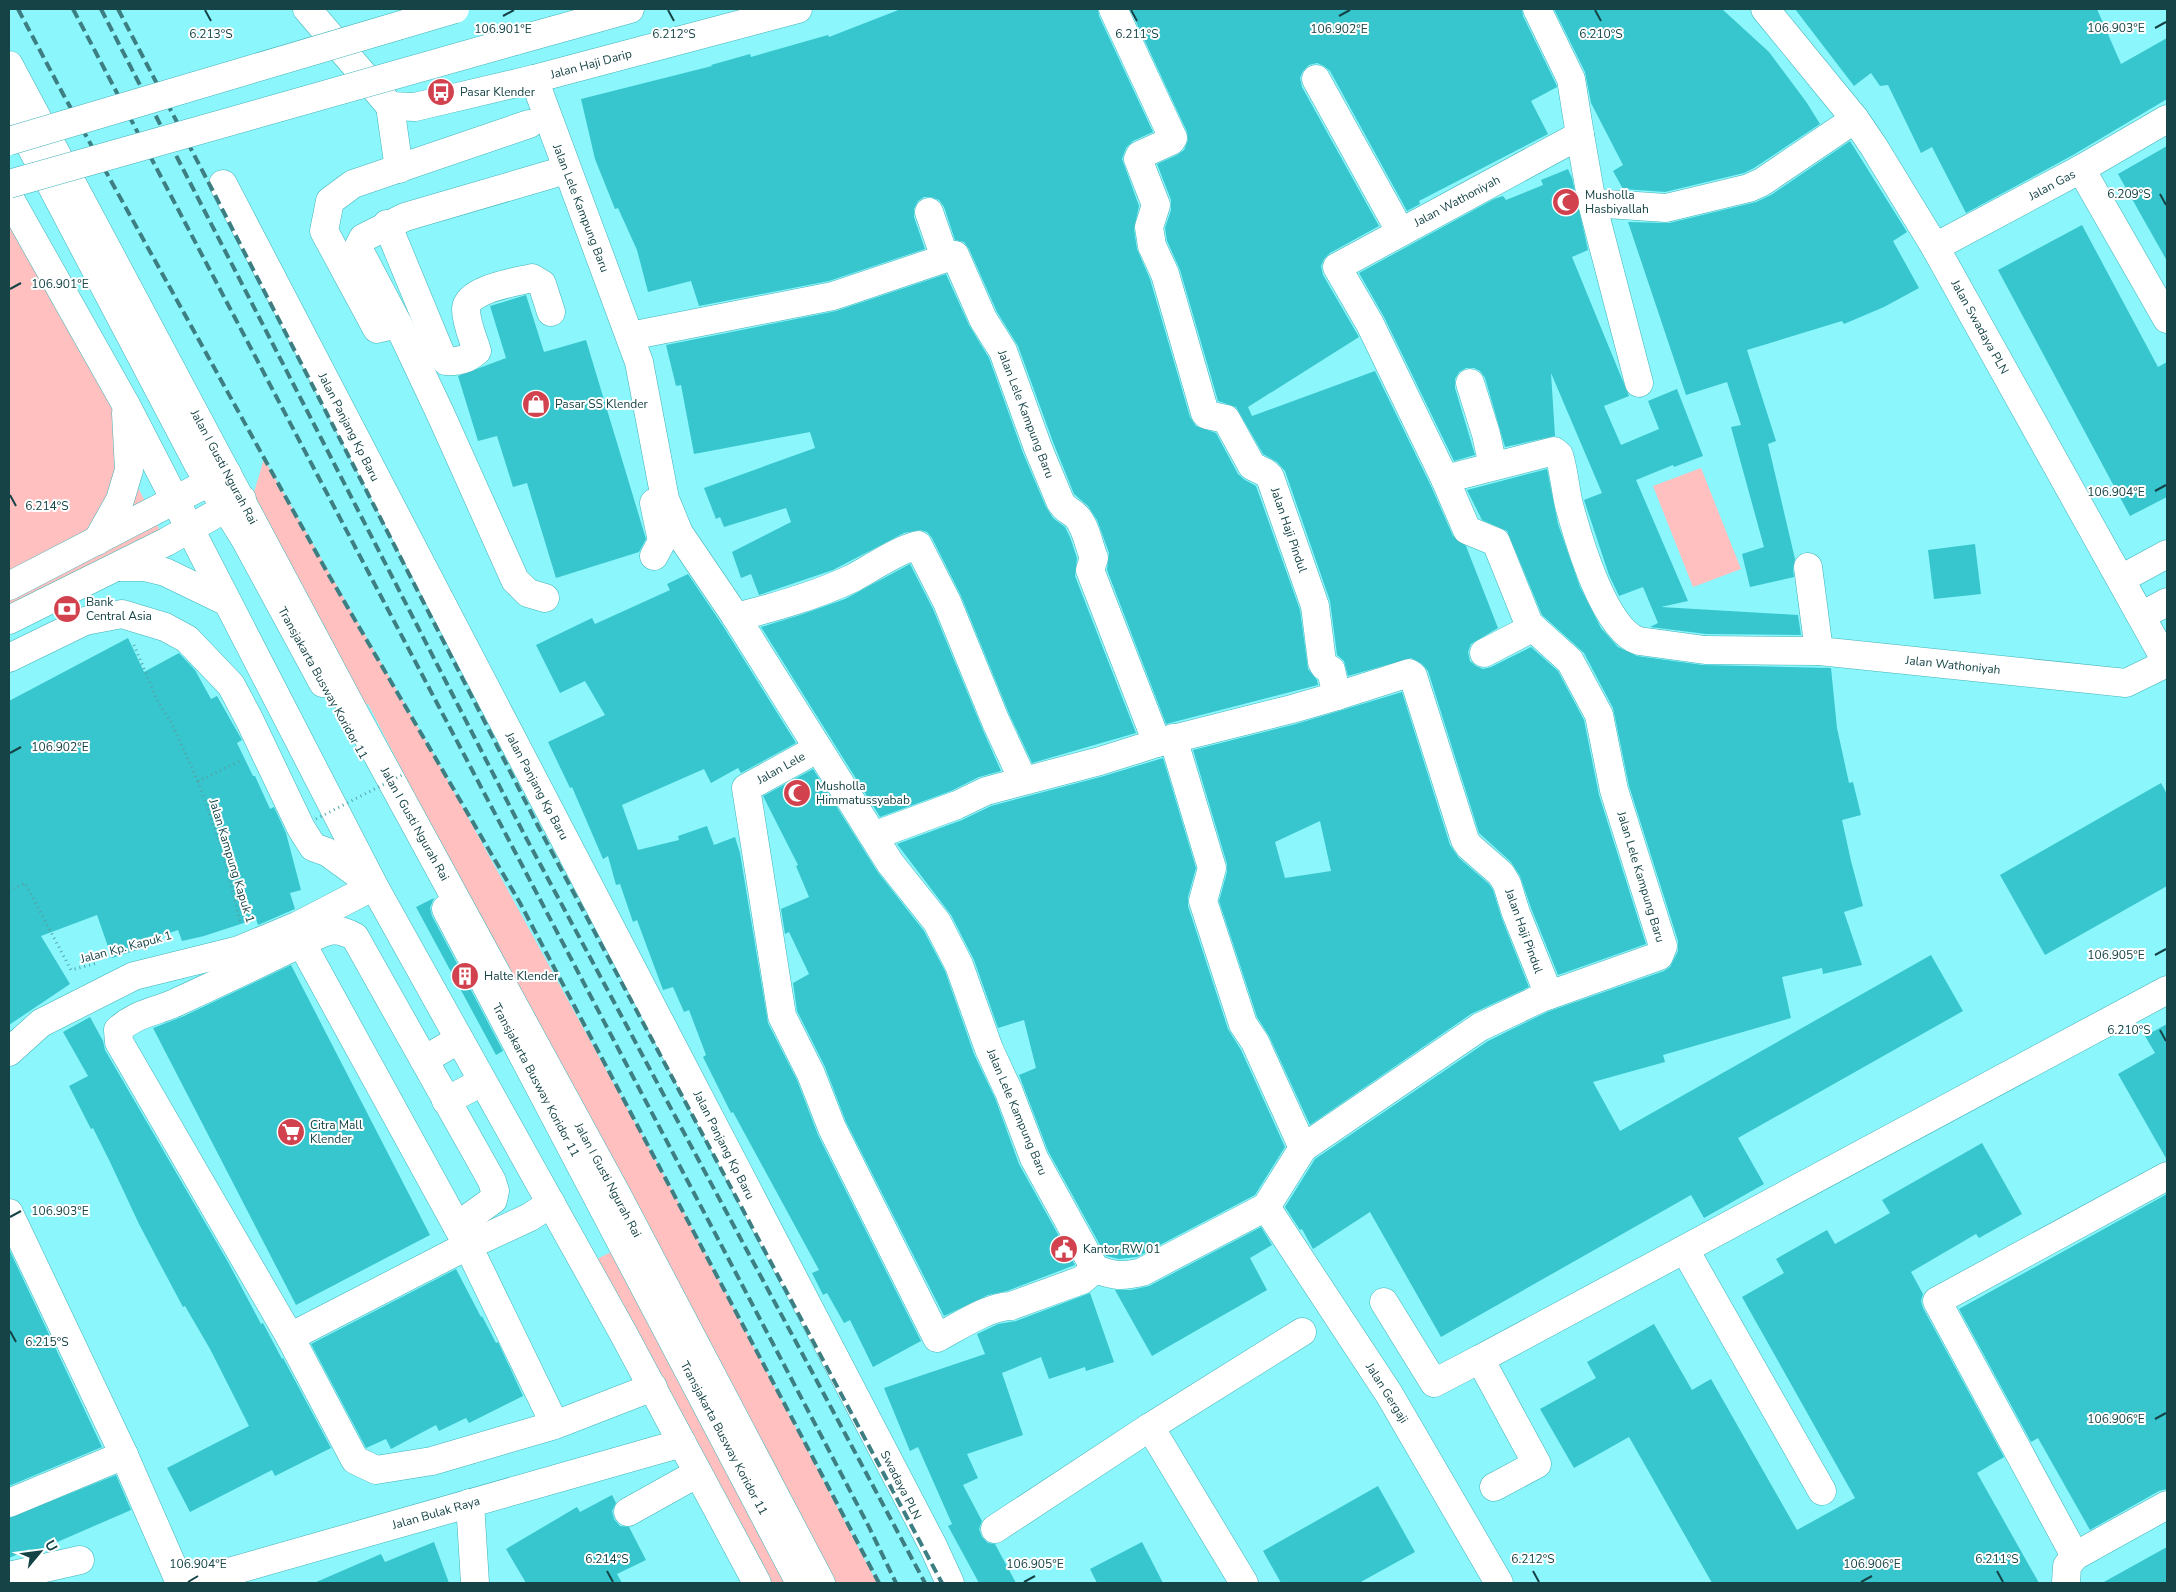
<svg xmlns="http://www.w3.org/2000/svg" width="2176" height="1592" font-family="'Nunito Sans',sans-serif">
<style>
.green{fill:#ffc0bf}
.building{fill:#37c6cd;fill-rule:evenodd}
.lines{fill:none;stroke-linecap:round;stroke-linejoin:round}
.minor-casing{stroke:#42b2b7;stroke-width:29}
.major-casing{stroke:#42b2b7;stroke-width:29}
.path{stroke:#54a2a6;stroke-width:3;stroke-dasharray:1 4;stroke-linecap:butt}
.minor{stroke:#fff;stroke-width:28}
.major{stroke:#fff;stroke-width:28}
.rail{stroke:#3c7e82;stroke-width:4;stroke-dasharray:10 5;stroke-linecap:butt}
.major-bridge-casing{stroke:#42b2b7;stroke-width:29;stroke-linecap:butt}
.path-bridge{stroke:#54a2a6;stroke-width:3;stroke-dasharray:1 4;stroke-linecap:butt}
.major-bridge{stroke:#fff;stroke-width:28}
.ticks{fill:none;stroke:#154346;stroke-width:2}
.labels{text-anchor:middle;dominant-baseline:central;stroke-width:4;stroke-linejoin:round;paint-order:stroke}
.street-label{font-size:12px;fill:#154346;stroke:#fff}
.poi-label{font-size:12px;fill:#154346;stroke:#fff;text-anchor:start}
.ticks-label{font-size:12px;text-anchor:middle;fill:#154346;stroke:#fff;stroke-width:4;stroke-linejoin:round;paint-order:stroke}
</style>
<rect width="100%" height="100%" fill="#8bf6fc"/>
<!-- green -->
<g class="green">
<path d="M9 197 125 403 133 478 166 542 9 620Z"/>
<path d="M264 459 435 757 673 1192 877 1583H821L368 704 354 712 248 512Z"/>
<path d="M1701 468 1741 569 1693 587 1653 486Z"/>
<path d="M623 1246 800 1583H757L585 1265Z"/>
</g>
<!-- building -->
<g class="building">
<path d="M901 9H1098L1099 16 1153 132 1133 141 1126 148 1122 159 1139 206 1134 229 1137 249 1150 279 1190 417 1196 426 1216 433 1238 474 1245 480 1256 486 1300 610 1308 669 1317 680 1318 685 1166 724 1107 570 1109 553 1097 520 1088 506 1074 494 1053 442 1018 346 997 312 969 249 964 242 955 240 944 207 939 200 931 197H924L918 201 914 209V217L925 249 829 281 699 306 691 281 648 292 637 250 618 208 615 209 595 159 581 99 712 66 711 65 750 54 751 57 828 35 829 37Z"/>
<path d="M1130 9H1522L1523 16 1556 84 1557 87 1531 101 1548 134 1419 201 1420 204 1407 211 1330 71 1324 66 1317 63 1309 65 1303 71 1300 78 1302 87 1379 226 1330 253 1324 259 1321 266 1323 275 1359 337 1248 407 1252 416 1375 371 1431 486 1453 536 1466 546 1498 628 1471 644 1468 652 1470 661 1476 666 1483 669 1491 667 1531 647 1558 671 1584 720 1599 795 1646 944 1558 975 1531 908 1520 876 1511 862 1479 833 1428 671 1422 664 1411 658 1348 676 1344 661 1337 655 1330 601 1285 471 1277 462 1263 454 1236 407 1218 401 1180 270 1167 241 1165 228 1171 210V200L1157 164 1177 155 1184 150 1188 140 1187 132Z"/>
<path d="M1554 9H1722L1769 52 1807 103 1820 124 1754 168 1744 173 1665 192 1623 189 1613 171 1623 165 1591 103 1585 72Z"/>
<path d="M1795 9H2097L2121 64 2167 38V99L2073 155 1966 213 1932 147 1921 153 1888 85 1880 86 1871 73 1854 86Z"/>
<path d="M1850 141 1907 232 1893 241 1919 288 1884 307 1844 324 1842 321 1747 350 1776 441 1768 444 1795 559 1793 569 1794 577 1750 587 1742 554 1764 547 1731 427 1741 425 1727 382 1686 395 1628 222 1669 223 1756 202 1771 195Z"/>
<path d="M2167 146V261L2118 174Z"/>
<path d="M1568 169 1572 178 1588 250 1572 257 1629 396 1604 406 1621 445 1659 429 1648 401 1677 389 1703 456 1674 467 1673 465 1636 480 1688 601 1661 607 1798 615 1801 635 1706 634 1650 627 1658 623 1643 587 1619 596 1609 575 1584 500 1602 493 1551 373 1555 436 1505 447 1485 378 1480 371 1474 368H1466L1459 372 1455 379V388L1475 455 1454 461 1384 317 1359 273 1494 199 1503 196 1506 200 1543 185 1541 180Z"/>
<path d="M2082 225 2158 367 2167 362V497L2130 516 1998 270Z"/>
<path d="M946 274 969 325 989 358 1023 453 1046 507 1053 518 1065 527 1070 537 1077 558 1075 576 1136 733 1032 763 1010 716 961 596 932 538 927 532 920 530 904 533 833 570 759 595 751 574 741 578 732 552 791 522 786 508 724 527 720 517 716 519 704 488 815 448 810 432 694 454 681 385 676 386 666 345 836 311Z"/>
<path d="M526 295 544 352 586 340 646 539 639 552 556 578 527 483 513 487 497 436 478 441 458 376 506 358 490 306Z"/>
<path d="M1547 469 1558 524 1580 587 1601 628 1618 647 1637 656 1703 665 1831 668 1837 728 1849 783 1853 782 1861 815 1842 820 1851 861 1863 906 1844 912 1862 965 1823 974 1822 968 1782 977 1791 1018 1663 1055 1665 1062 1593 1082 1620 1131 1931 955 1963 1011 1738 1138 1764 1184 1704 1218 1691 1195 1441 1337 1370 1212 1313 1249 1302 1229 1300 1230 1285 1207 1315 1159 1488 1041 1547 1012 1664 971 1670 967 1678 951V941L1629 786 1613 708 1584 653 1542 615 1507 531 1482 520 1467 490Z"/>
<path d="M1975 544 1981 594 1934 599 1928 550Z"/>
<path d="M910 564 933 609 982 728 1001 771 979 777 951 791 880 817 761 627 800 615 845 599Z"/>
<path d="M688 574 723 626 796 743 741 773 738 768 711 783 704 769 622 805 638 850 679 840 678 836 707 826 714 845 735 837 740 853 768 1023 797 1080 818 1135 921 1341 873 1367 850 1320 844 1323 827 1293 823 1295 812 1273 819 1270 733 1112 731 1113 703 1057 706 1055 689 1010 684 1012 673 987 663 990 637 920 633 922 620 884 616 885 608 856 603 859 572 787 570 788 548 742 605 715 585 681 560 693 536 645 592 618 595 624 670 590 667 584Z"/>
<path d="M128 638 144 672 179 653 195 670 211 699 217 696 242 740 237 743 253 776H255L270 809 274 807 286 833 301 890 290 893 295 909 258 925 256 919 204 936 182 941 178 930 138 944 140 949 112 958 97 915 41 936 70 984 9 1025V701Z"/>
<path d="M1402 692 1450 845 1459 858 1489 884 1493 890 1502 919 1529 987 1471 1014 1310 1125 1269 1036 1257 1017 1219 901 1227 872V864L1193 750 1296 724ZM1320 821 1331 871 1285 878 1275 842Z"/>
<path d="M1163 758 1196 868 1188 897V906L1228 1029 1241 1050 1285 1147 1255 1195 1137 1257 1119 1259 1106 1256 1048 1151 1019 1075 1036 1068 1024 1020 998 1028 974 960 951 915 897 844 962 820 991 806 1104 776Z"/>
<path d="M813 769 877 871 924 931 945 971 974 1054 995 1098 1019 1164 1075 1265 1007 1291 988 1295 944 1316 846 1122 825 1067 797 1011 793 983 809 974 789 932 785 934 781 909 809 897 796 866 798 865 763 796Z"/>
<path d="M2161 783 2167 794V886L2045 955 2000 875Z"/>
<path d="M434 898 430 908 432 916 503 1051 496 1055 416 907Z"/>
<path d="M291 965 430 1235 296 1305 153 1028 184 1016Z"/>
<path d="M90 1017 103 1041 105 1050 228 1262 261 1324 263 1323 282 1359 283 1358 331 1448 275 1476 272 1470 190 1512 167 1468 249 1426 210 1349 185 1306 183 1307 160 1264 139 1224 110 1162 93 1128 91 1129 69 1086 88 1076 63 1032Z"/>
<path d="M2167 1024V1160L2118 1074 2155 1053 2145 1036Z"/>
<path d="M1982 1143 2022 1214 1979 1238 1976 1234 1911 1272 1923 1294 1921 1301 1923 1308 2004 1457 1977 1473 2039 1583H1712L1629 1437 1574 1468 1540 1409 1596 1378 1587 1362 1654 1324 1692 1390 1711 1379 1797 1530 1855 1498 1742 1297 1784 1273 1776 1259 1827 1230 1835 1244 1890 1213 1882 1200Z"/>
<path d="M2167 1194V1489L2159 1491 2090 1530 2038 1438 2031 1442 1959 1309Z"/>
<path d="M1261 1227 1272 1245 1250 1258 1267 1290 1152 1356 1115 1290H1131L1149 1286Z"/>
<path d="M9 1249 102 1447 9 1486Z"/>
<path d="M456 1269 481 1317 482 1316 496 1343 498 1342 523 1396 469 1423 466 1418 439 1431 436 1425 391 1449 386 1439 366 1448 311 1344Z"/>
<path d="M1090 1293 1114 1362 1086 1371 1085 1367 1049 1379 1041 1357 1002 1373 1023 1435 967 1454 978 1478 963 1485 982 1521 979 1529 982 1537 988 1543 995 1544 1016 1583H979L948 1526 952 1524 918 1447 910 1451 884 1388 985 1354 977 1334 998 1324 1016 1321Z"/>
<path d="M116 1475 131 1510 32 1553 30 1549 9 1558V1518Z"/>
<path d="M1378 1486 1415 1552 1359 1583H1281L1263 1551Z"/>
<path d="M612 1495 616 1503 612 1511 614 1519 620 1526 629 1527 646 1560 617 1574 622 1583H526L506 1549 577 1507 580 1512Z"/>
<path d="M434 1542 449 1583H314L381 1554 385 1562Z"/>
<path d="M1142 1542 1163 1583H1097L1090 1569Z"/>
<path d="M2167 1547V1583H2102Z"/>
</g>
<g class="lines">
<!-- minor casing -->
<g class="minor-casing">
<g id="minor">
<path d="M1113 9 1173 138 1171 141 1140 155 1138 159 1156 205 1149 227 1152 246 1165 274 1205 413 1207 415 1226 419 1252 466 1266 473 1270 477 1315 606 1322 662 1324 666 1331 670 1337 696 1409 673 1413 676 1465 840 1469 846 1501 874 1507 884 1516 913 1549 995"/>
<path d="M1537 9 1571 79 1580 135"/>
<path d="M1765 9 1855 119 1874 147 1935 247 2167 663"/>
<path d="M534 79 639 362 665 499 679 533 736 617 890 863 937 922 959 965 989 1049 1009 1092 1034 1158 1095 1269C1115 1276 1121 1277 1142 1272L1266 1207 1303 1148 1480 1027 1541 998 1659 956 1663 946 1614 790 1599 715 1570 661 1529 624 1496 542 1467 530 1445 479 1370 324 1337 267 1580 135 1592 203 1666 208 1749 188 1762 182 1855 119"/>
<path d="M1316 79 1400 231"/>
<path d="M9 105 198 464 245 539 323 683"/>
<path d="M390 106 399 169"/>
<path d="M529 124 353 184 330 201 324 231 377 329 398 324 441 415 515 580 528 593 545 598"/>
<path d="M2081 169 2167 319"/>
<path d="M223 184 933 1546 950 1583"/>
<path d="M1592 203 1639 383"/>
<path d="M929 212 945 258"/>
<path d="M387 224 440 352 446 361C460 362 467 359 477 351 473 338 466 323 466 309 467 289 516 282 532 278L542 284 551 312"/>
<path d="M1935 247 2081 169 2167 119"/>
<path d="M398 324 358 248 363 238 405 217 552 174"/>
<path d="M630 336 833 296 955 255 983 319 1003 351 1038 448 1060 501C1065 511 1071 510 1077 517 1086 527 1089 546 1094 558L1090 570 1157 743"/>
<path d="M1470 383 1486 434 1493 466"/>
<path d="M1445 479 1554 451 1559 455C1564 471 1565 488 1569 505 1578 538 1604 630 1639 641L1705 650 1819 651 2126 683 2167 663"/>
<path d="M654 503 662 541 654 556"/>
<path d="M1808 567 1819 651"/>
<path d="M2121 579 2167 554"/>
<path d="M2141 616 2167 602"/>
<path d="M736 617C776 607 815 596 853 578 874 567 895 551 918 545L947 602 996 722 1023 780"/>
<path d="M1484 653 1532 628"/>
<path d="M9 658 85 621 122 614 165 627 187 639 231 685 249 719 301 828 313 847 327 852 374 886 297 926 239 950 134 976 41 1023 9 1052"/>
<path d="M1173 738 1212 868 1203 901 1243 1024 1255 1042 1303 1148"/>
<path d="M817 749 746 788 782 1016 811 1074 832 1128 937 1338C958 1327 989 1306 1011 1306L1082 1280 1095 1269"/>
<path d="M873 836 957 805 986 791 1100 761 1157 743 1292 709 1337 696"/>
<path d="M446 909 800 1583"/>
<path d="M299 944C322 934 332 923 355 937L492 1181 495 1191 493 1200 457 1226"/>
<path d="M424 1060 458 1040"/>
<path d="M446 1101 482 1082"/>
<path d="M1266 1207 1389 1394 1499 1583"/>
<path d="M9 1213 124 1455 180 1583"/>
<path d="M1685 1250 1822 1491"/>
<path d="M1384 1302 1434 1383 1480 1359"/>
<path d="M290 1337 459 1250 530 1217 551 1203"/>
<path d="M555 1425 468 1246 307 953 299 944C259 964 218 983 177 1002 156 1012 136 1013 118 1030L119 1042 290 1337 355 1460 376 1470 432 1461 555 1425 653 1387"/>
<path d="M1150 1427 1244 1583"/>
<path d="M1494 1487 1537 1464 1480 1359 2167 990"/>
<path d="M9 1503 124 1455"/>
<path d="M470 1503 475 1583"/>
<path d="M628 1512 698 1473"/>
<path d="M995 1529 1150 1427 1302 1332"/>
<path d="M2075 1556 1937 1301 2167 1176"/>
<path d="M9 1576 80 1560"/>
<path d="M190 1583 682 1443"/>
<path d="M2066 1583 2067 1566 2075 1556 2167 1505"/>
</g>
</g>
<!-- major casing -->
<g class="major-casing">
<g id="major">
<path d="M307 9 390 106 415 107 534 79 798 9"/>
<path d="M515 41 630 9"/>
<path d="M9 65 354 712 616 1193 821 1583"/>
<path d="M9 197 125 403 374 886 622 1331 757 1583"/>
<path d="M97 541 120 500 129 470 126 413"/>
<path d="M117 567H144L165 572 225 601"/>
<path d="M9 586 227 473"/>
<path d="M9 620 166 542 242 499"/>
</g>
</g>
<!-- path -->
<g class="path">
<path d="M134 645 158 702 171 722 198 781 242 760"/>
<path d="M198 781 224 856 240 922"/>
<path d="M9 891 25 883 71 970 97 963"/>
</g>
<!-- minor -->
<use href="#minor" class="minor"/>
<!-- major -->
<use href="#major" class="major"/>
<!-- rail -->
<g class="rail">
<path d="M18 9 63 94 327 572 520 903 879 1583"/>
<path d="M73 9 868 1525 896 1583"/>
<path d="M101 9 524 834 925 1583"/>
<path d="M118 9 215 195 538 826 942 1583"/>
</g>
<!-- major-bridge casing -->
<g class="major-bridge-casing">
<g id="major-bridge">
<path d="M9 141 455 9"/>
<path d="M9 184 515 41"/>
</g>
</g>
<!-- path-bridge -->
<path class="path-bridge" d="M316 819 404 774"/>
<!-- major-bridge -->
<use href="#major-bridge" class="major-bridge"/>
</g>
<!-- ticks -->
<path class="ticks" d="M205 10 211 21M668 10 674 21M1131 10 1137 21M1595 10 1601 21M503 16 514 10M1339 16 1350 10M2155 28 2166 22M2160 194 2166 205M10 289 21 283M2155 491 2166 485M10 495 16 506M10 753 21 747M2155 955 2166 949M2160 1030 2166 1041M10 1217 21 1211M10 1331 16 1342M2155 1419 2166 1413M607 1571 613 1582M1533 1571 1539 1582M1997 1571 2003 1582M188 1582 198 1576M1024 1582 1035 1576M1861 1582 1872 1576"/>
<!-- icons -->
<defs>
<g id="bus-disc" transform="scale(1.4375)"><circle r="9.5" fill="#d2414e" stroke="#fff"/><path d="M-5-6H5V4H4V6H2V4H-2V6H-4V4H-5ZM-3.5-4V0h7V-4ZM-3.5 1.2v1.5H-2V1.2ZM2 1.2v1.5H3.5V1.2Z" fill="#fff"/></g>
<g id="mosque-disc" transform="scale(1.4375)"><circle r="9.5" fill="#d2414e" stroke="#fff"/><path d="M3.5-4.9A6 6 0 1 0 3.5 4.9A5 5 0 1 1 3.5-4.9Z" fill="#fff"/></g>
<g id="shop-disc" transform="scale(1.4375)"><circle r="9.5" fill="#d2414e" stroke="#fff"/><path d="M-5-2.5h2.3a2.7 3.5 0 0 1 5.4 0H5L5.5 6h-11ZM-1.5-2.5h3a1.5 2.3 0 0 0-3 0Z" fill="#fff"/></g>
<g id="bank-disc" transform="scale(1.4375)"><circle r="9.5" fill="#d2414e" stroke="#fff"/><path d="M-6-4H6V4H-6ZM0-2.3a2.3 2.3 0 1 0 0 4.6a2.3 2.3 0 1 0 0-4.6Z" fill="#fff"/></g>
<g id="building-disc" transform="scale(1.4375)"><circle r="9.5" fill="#d2414e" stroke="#fff"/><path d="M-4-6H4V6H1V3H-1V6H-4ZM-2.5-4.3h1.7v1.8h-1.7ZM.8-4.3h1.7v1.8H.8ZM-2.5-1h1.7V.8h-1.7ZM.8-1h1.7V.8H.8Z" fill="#fff"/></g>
<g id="supermarket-disc" transform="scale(1.4375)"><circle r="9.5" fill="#d2414e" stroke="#fff"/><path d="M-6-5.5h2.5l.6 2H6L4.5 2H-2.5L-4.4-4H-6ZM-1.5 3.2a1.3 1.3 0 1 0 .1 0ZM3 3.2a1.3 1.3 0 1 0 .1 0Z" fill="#fff"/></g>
<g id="civic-disc" transform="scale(1.4375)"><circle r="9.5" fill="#d2414e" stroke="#fff"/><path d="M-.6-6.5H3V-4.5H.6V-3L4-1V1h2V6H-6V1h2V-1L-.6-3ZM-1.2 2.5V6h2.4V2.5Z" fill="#fff"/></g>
</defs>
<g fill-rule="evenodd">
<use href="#bus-disc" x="441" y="92"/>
<use href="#mosque-disc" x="1566" y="202"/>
<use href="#shop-disc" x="536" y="404"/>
<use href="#bank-disc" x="67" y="609"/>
<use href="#mosque-disc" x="797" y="793"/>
<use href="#building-disc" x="465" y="976"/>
<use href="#supermarket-disc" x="291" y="1132"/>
<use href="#civic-disc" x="1064" y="1249"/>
</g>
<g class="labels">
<!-- street labels -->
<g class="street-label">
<text transform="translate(591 64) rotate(-15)">Jalan Haji Darip</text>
<text transform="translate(2052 185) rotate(-28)">Jalan Gas</text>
<text transform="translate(1457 201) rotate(-28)">Jalan Wathoniyah</text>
<text transform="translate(581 208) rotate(69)">Jalan Lele Kampung Baru</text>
<text transform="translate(1980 327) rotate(61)">Jalan Swadaya PLN</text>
<text transform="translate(1026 414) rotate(69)">Jalan Lele Kampung Baru</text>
<text transform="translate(349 427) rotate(63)">Jalan Panjang Kp Baru</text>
<text transform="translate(224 467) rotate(62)">Jalan I Gusti Ngurah Rai</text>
<text transform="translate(1289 530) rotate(71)">Jalan Haji Pindul</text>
<text transform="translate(1953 665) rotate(6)">Jalan Wathoniyah</text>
<text transform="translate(323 683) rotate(61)">Transjakarta Busway Koridor 11</text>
<text transform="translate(781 768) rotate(-29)">Jalan Lele</text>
<text transform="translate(537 786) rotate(62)">Jalan Panjang Kp Baru</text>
<text transform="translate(415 824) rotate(61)">Jalan I Gusti Ngurah Rai</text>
<text transform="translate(232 861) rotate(73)">Jalan Kampung Kapuk 1</text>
<text transform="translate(1641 877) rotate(73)">Jalan Lele Kampung Baru</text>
<text transform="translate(1524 931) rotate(70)">Jalan Haji Pindul</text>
<text transform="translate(126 947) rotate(-15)">Jalan Kp. Kapuk 1</text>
<text transform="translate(536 1080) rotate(62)">Transjakarta Busway Koridor 11</text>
<text transform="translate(1017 1112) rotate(67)">Jalan Lele Kampung Baru</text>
<text transform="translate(724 1145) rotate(63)">Jalan Panjang Kp Baru</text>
<text transform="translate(608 1180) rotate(62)">Jalan I Gusti Ngurah Rai</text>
<text transform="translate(1387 1393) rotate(58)">Jalan Gergaji</text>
<text transform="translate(724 1438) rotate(62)">Transjakarta Busway Koridor 11</text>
<text transform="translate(901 1485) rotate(63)">Swadaya PLN</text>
<text transform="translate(436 1513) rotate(-16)">Jalan Bulak Raya</text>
</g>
<!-- poi labels -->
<g class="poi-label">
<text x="460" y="92">Pasar Klender</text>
<text x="1585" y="195">Musholla<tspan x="1585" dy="14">Hasbiyallah</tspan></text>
<text x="555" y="404">Pasar SS Klender</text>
<text x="86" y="602">Bank<tspan x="86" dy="14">Central Asia</tspan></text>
<text x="816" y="786">Musholla<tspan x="816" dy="14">Himmatussyabab</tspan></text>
<text x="484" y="976">Halte Klender</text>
<text x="310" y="1125">Citra Mall<tspan x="310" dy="14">Klender</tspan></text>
<text x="1083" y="1249">Kantor RW 01</text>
</g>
</g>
<g class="ticks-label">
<text x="2116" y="32">106.903°E</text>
<text x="503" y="33">106.901°E</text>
<text x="1339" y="33">106.902°E</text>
<text x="211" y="38">6.213°S</text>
<text x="674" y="38">6.212°S</text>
<text x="1137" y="38">6.211°S</text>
<text x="1601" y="38">6.210°S</text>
<text x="2129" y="198">6.209°S</text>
<text x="60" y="288">106.901°E</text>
<text x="2116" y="496">106.904°E</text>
<text x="47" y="510">6.214°S</text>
<text x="60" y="751">106.902°E</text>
<text x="2116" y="959">106.905°E</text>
<text x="2129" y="1034">6.210°S</text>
<text x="60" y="1215">106.903°E</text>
<text x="47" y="1346">6.215°S</text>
<text x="2116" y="1423">106.906°E</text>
<text x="607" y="1563">6.214°S</text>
<text x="1533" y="1563">6.212°S</text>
<text x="1997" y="1563">6.211°S</text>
<text x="198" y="1568">106.904°E</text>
<text x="1035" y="1568">106.905°E</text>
<text x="1872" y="1568">106.906°E</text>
</g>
<!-- border -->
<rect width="2176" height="1592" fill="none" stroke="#154346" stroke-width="20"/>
<!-- north arrow -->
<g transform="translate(40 1552) rotate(61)" stroke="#ffffff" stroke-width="4" paint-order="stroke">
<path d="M0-4L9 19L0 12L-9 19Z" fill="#154346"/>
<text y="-8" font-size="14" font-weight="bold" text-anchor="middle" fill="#154346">U</text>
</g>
</svg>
